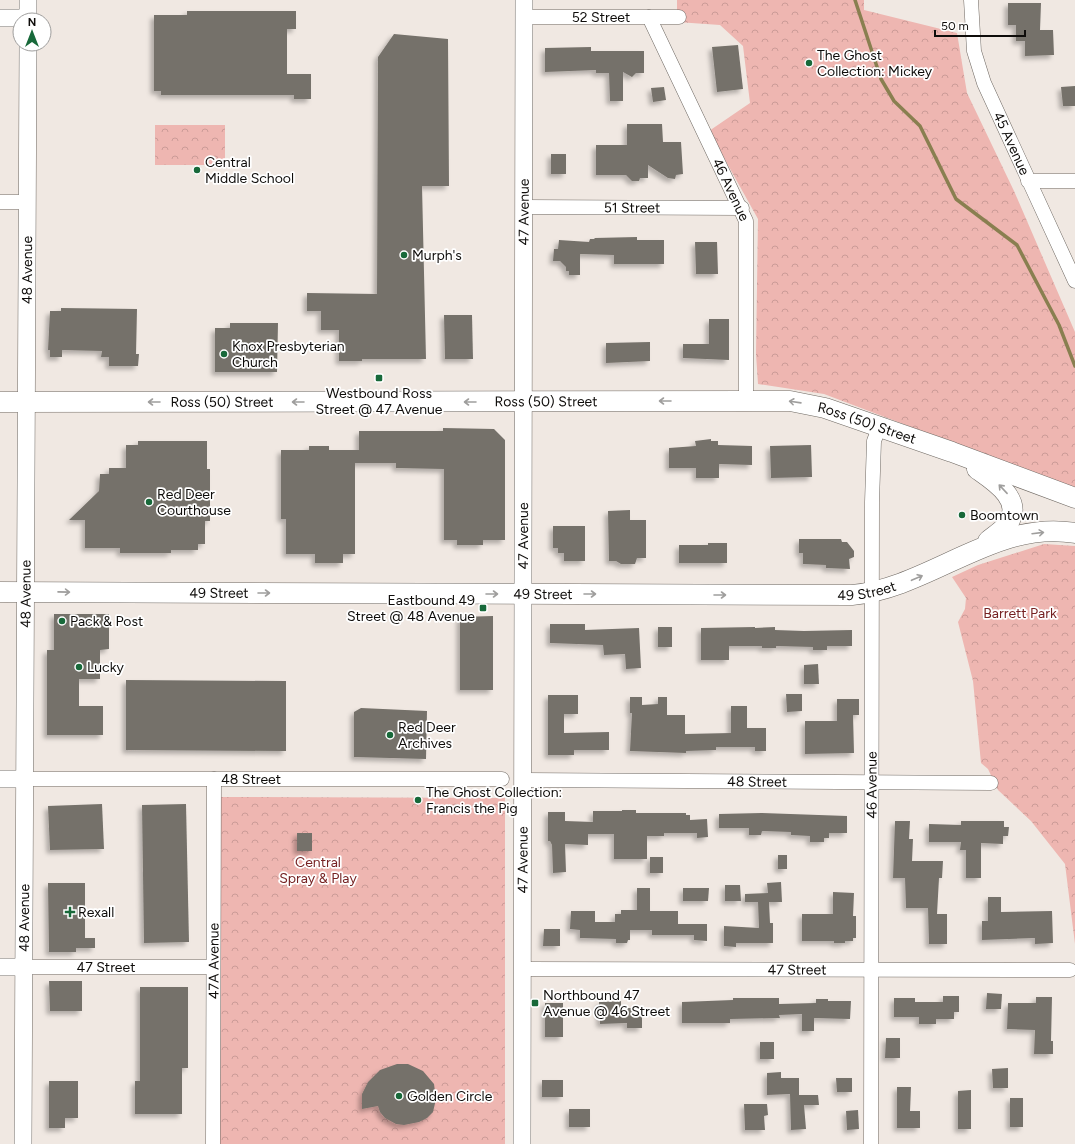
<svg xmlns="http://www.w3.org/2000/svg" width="1075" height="1144" font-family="Figtree,sans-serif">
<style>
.forest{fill:url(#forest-crowns)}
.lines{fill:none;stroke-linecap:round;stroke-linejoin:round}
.stream{stroke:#897f50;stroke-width:3.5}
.building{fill:#75716a;filter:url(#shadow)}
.minor-casing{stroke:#6f6963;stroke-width:15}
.tertiary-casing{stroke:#6f6963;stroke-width:18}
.secondary-casing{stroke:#6f6963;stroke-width:21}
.minor{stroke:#fff;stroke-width:14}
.tertiary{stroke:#fff;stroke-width:17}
.secondary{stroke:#fff;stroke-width:20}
.oneway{stroke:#9f9e9d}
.poi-dot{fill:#18693a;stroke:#fff;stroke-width:1.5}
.labels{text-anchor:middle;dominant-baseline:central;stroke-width:3.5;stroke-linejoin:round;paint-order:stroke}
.street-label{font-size:14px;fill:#0e0c0a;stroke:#fff}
.poi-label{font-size:14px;fill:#0e0c0a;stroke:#fff;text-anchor:start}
.park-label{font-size:14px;fill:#762223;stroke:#fff}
</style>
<defs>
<pattern id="forest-crowns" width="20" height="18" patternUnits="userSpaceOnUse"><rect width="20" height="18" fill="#eeb6b1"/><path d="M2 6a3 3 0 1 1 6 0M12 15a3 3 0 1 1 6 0" fill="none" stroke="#cb9b97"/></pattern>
<filter id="shadow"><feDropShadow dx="-3.5" dy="3.5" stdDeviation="2" flood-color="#0004"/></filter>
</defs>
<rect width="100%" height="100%" fill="#f0e8e2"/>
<!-- forest -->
<g class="forest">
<path d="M677 0H864V10L957 33 967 93 1014 191 1075 332V489L824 394 758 384 756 354 758 219 709 131 750 103 743 46 720 25 677 22Z"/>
<rect x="155" y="125" width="70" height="40"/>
<path d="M1044 544 1075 546V944L1065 864 1031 821 998 790 988 769 981 763 973 681 958 622 965 609 966 598 952 577 978 565Z"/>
<path d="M221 797 505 798V1144H219Z"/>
</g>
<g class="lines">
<!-- stream -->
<path class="stream" d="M855 0 881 79 894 101 920 126 956 199 1017 245 1059 325 1075 366"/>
</g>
<!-- building -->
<g class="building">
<path d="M1008 3H1041L1040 30H1053L1054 55 1025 56V41H1016V25H1008Z"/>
<path d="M187 11H296V29H287V74H311V99H294V95H161V91H154V15H187Z"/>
<path d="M394 34 448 39 449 186H422L426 359H362V361H339V330H321V311H307V293L377 294 378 57Z"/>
<path d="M738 45 743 89 717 92 712 47Z"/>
<path d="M591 47V51H644V73H636L632 77 623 72V101H610L609 73H596V70L545 72V48Z"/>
<path d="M1075 86V106H1063L1061 87Z"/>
<path d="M664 87 666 100 653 102 651 88Z"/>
<path d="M627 124H662L663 142H681L683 174 676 175 675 179 668 178 648 165V178H640L639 181H632L626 175H596V145H627Z"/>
<rect x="551" y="154" width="15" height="20"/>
<path d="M637 237V240H664V264H614V255L580 254V275H569V271H566V267L560 261H553L554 249H558L559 240 589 242 590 239H594L595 238Z"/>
<path d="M695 242H717L718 274H696Z"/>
<path d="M61 308 137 309 136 354H139L138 366H109V357H101L102 351 62 350V357H50V350H48L50 311H61Z"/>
<path d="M444 315H472L473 359H445Z"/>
<path d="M709 319H729V360L683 358V344H709Z"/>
<path d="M230 323H278L277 372H215V328H230Z"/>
<path d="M650 342V361L606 363V343Z"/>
<path d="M443 428 494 429 505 440V540H483V545H457V540H444V469L396 468V463H355V554H343V563H315V554H286V519H281V450H309V446H329V450H359V431H443Z"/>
<path d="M711 439V441H718V445L752 446V465L719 464V478H696V468H669V448L696 446 695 441Z"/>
<path d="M138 441H207V469H210V521H205V544H198V550H171V553H120V548H85V520H69L99 491 100 474H109V468H126V445H138Z"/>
<path d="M811 445 812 477 771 478 770 446Z"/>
<path d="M630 510V520H646V558H637L635 564H621L616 561H609L608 511Z"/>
<path d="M553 526H585V561H564V553H558V548H553Z"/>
<path d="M799 539H841L842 542H847L854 551V557L849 559 850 569 826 568V565L803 564V553H799Z"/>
<path d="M708 543H727V563H679V545H708Z"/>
<path d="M54 614H109V649L100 650V679H79V706H103V735H47V650H54Z"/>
<path d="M493 616V690H460V617Z"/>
<path d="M550 624H585V630L639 628 641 668 626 669 625 654 604 655 603 645 550 643Z"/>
<rect x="658" y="627" width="14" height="20"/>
<path d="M755 627V628L775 627V630L804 631 852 630V646H827V650H813V647L776 646V648H762V646H729V660H701V628Z"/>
<path d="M818 664 819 684H804V665Z"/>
<path d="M126 680 286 681V751L126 750Z"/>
<path d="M786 694H802V711L787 712Z"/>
<path d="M548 695H578V714H564V733L609 732V750H574V755H548Z"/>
<path d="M630 697H642V705L658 704V697H667V715H685V734L731 733V706H747V728H766V751H755V747H716V750L686 751V753L630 751 632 713H630Z"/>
<path d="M837 699H859V715H853L854 753 805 754V721H837Z"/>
<path d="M361 708 427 711 426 759 354 757V712Z"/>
<path d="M102 804 104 849 50 850 48 806Z"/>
<path d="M186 804 189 942 144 943 142 805Z"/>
<path d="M622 810H636V813H686V815H690V820L707 819 708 837 697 838V833H664V836H647V859H614V834H588V845L565 844 566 872 553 873 552 845 550 841H548V812H565V821L593 822V811H622Z"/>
<path d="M762 813 847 816V833H829V838H824V842H810V836L791 835V832L762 831 761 835H749V828H719V814Z"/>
<path d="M895 821H910L909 839H913L912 861H943L942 878H939L937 914H947V944H929L928 908H906L905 878H893Z"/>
<path d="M961 821H1004V827H1009L1008 836H1003V844L981 843V878H966V850H960L961 842H929V824L961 825Z"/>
<rect x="297" y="833" width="15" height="18"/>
<rect x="778" y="855" width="9" height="14"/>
<rect x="650" y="857" width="13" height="16"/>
<path d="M781 882 782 902H769L770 923H773V943H736V947L724 946V926L759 928 758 902H745V894L768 893 767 883Z"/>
<path d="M48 883H85V938H95V948H76V952H49Z"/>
<path d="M725 885H740L741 901H725Z"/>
<path d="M637 888H650V911H678V924H707V941L694 940V935H652V930H630V940H628L627 943H616V939L580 938V930L570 929 571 911H595V922H615V914H621V910H637Z"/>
<path d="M683 888H709L708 901H683Z"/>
<path d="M833 892 854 893 853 916H856V938H853V941H845V943H834V941H802V914H833Z"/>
<path d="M988 897H1001V912L1052 911 1053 943 1035 944V938L982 940V921H988Z"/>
<path d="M544 929H560V946H543Z"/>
<path d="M49 981H82V1011H50Z"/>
<path d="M140 987H188V1068H182V1114H135V1081H140Z"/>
<path d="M987 993 1002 994 1001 1009H986Z"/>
<path d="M943 996H959V1012H954V1019H936V1024H919V1017H894V998H915V1002H943Z"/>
<path d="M1036 997H1052L1051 1041H1053V1054H1034L1035 1030 1007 1029 1008 1003H1036Z"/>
<path d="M733 998H779V1004L816 1003V999H828V1001H851L850 1019 814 1018V1031H802V1014L779 1015 780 1018 730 1019V1023H682V1002L733 1000Z"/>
<path d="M621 1001V1008H642V1028H627V1023L600 1024 599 1002Z"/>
<rect x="545" y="1003" width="18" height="34"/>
<path d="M886 1038H900V1058H885Z"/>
<rect x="760" y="1042" width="14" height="17"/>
<path d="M397 1064H408L423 1071 434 1084 436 1099 433 1112 427 1118 419 1122 404 1125 396 1124 385 1118 380 1112 378 1106 362 1109V1094L368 1082 380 1070Z"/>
<path d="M1008 1068V1088H993L992 1069Z"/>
<path d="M781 1072V1078H799V1095H818L819 1105H804L806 1129 791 1130 790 1094 767 1095V1073Z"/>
<path d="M836 1078H852V1092H837Z"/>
<rect x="542" y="1080" width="21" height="17"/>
<path d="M49 1081H78V1118H65V1128H49Z"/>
<path d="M897 1087H911L910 1111H920V1128H897Z"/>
<path d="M971 1090V1129H958V1091Z"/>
<rect x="1010" y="1098" width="13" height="29"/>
<path d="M744 1104H767L768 1115 764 1116 765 1130H745Z"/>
<rect x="569" y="1109" width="21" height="18"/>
<path d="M858 1110 859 1129 847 1130 846 1111Z"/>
</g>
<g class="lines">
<!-- minor casing -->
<g class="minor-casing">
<g id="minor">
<path id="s1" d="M971 0 974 51 984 83 1075 281"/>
<path id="s2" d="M524 17H679"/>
<path id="s3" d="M649 17 746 221V401"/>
<path d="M1028 181H1075"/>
<path d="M0 202H26"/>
<path id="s4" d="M523 207 742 208"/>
<path id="s5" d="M24 779H502"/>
<path id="s6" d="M524 780 991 783"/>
<path id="s7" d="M24 967H213"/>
<path id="s8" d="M524 969 1070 970"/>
<path id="s9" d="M213 1144 214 779"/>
<path id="s10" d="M871 1144 872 502 874 441 879 428"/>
</g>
</g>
<!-- tertiary casing -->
<g class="tertiary-casing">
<g id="tertiary">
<path d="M0 18H28"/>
<path d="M28 20V0"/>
<path d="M0 779H24"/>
<path d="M0 967H24"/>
<path id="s11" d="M23 1144 28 44"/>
<path id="s12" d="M522 1144 524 0"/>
</g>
</g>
<!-- secondary casing -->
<g class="secondary-casing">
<g id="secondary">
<path id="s13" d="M0 402 790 401 825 408 952 452 1075 498"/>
<path d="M977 469C994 481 1025 500 1007 525 1002 531 994 536 988 541"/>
<path id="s14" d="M0 592 852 595C930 588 995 519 1075 533"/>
</g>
</g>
<!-- minor -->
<use href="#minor" class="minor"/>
<!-- tertiary -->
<use href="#tertiary" class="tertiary"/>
<!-- secondary -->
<use href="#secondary" class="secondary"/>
</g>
<!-- one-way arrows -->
<defs><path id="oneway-shaft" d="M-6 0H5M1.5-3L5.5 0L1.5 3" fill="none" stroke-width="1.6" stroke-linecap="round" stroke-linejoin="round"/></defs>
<g class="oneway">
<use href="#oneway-shaft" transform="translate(665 401) rotate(180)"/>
<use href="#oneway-shaft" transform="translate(154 402) rotate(-180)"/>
<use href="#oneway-shaft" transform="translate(298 402) rotate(180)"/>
<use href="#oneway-shaft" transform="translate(470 402) rotate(180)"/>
<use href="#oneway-shaft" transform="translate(795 402) rotate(-172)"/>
<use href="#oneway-shaft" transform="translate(1003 489) rotate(-133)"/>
<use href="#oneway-shaft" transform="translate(1038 533) rotate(-7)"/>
<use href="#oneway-shaft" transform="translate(917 578) rotate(-23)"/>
<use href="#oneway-shaft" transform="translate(64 592) rotate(1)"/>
<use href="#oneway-shaft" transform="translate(264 593)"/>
<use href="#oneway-shaft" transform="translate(492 594)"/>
<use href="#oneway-shaft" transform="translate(590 594)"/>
<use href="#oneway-shaft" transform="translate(720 595)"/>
</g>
<!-- markers -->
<g class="poi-dot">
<circle cx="809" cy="63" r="4"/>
<circle cx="197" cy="170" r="4"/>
<circle cx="404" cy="255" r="4"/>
<circle cx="224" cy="354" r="4"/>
<rect x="375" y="374" width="8" height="8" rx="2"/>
<circle cx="149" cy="502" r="4"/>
<circle cx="962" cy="515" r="4"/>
<rect x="479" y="604" width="8" height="8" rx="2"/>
<circle cx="62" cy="621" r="4"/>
<circle cx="79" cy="667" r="4"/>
<circle cx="390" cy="735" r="4"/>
<circle cx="418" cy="800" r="4"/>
<path d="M68 906h4v4h4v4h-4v4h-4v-4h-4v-4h4z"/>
<rect x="531" y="999" width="8" height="8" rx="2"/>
<circle cx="399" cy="1096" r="4"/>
</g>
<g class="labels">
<!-- street labels -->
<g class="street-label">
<text stroke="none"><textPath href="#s2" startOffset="77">52 Street</textPath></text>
<text stroke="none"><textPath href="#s1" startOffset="151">45 Avenue</textPath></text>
<text stroke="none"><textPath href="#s3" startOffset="191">46 Avenue</textPath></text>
<text stroke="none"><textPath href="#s4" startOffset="109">51 Street</textPath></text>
<text stroke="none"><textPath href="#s12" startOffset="932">47 Avenue</textPath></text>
<text stroke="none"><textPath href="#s11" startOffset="874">48 Avenue</textPath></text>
<text stroke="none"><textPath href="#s13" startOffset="546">Ross (50) Street</textPath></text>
<text stroke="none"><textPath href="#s13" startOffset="222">Ross (50) Street</textPath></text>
<text stroke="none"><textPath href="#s13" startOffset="870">Ross (50) Street</textPath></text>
<text stroke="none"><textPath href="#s12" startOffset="608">47 Avenue</textPath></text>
<text stroke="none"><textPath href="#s14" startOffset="867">49 Street</textPath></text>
<text stroke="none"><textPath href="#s14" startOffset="219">49 Street</textPath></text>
<text stroke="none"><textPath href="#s11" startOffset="550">48 Avenue</textPath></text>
<text stroke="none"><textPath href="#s14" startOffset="543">49 Street</textPath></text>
<text stroke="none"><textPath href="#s5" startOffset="227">48 Street</textPath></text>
<text stroke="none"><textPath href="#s6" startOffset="233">48 Street</textPath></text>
<text stroke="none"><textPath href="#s10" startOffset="359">46 Avenue</textPath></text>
<text stroke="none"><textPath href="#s12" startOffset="284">47 Avenue</textPath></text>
<text stroke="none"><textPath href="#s11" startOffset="226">48 Avenue</textPath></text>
<text stroke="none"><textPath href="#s9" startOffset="183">47A Avenue</textPath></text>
<text stroke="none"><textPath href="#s7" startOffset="82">47 Street</textPath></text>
<text stroke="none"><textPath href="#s8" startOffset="273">47 Street</textPath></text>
</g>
<!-- poi labels -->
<g class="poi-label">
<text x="817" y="55">The Ghost<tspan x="817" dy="16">Collection: Mickey</tspan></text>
<text x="205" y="162">Central<tspan x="205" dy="16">Middle School</tspan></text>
<text x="412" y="255">Murph's</text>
<text x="232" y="346">Knox Presbyterian<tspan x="232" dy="16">Church</tspan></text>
<text x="379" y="393" text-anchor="middle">Westbound Ross<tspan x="379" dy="16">Street @ 47 Avenue</tspan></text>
<text x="157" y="494">Red Deer<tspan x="157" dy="16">Courthouse</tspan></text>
<text x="970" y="515">Boomtown</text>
<text x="475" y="600" text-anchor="end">Eastbound 49<tspan x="475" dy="16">Street @ 48 Avenue</tspan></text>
<text x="70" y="621">Pack &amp; Post</text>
<text x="87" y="667">Lucky</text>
<text x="398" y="727">Red Deer<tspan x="398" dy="16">Archives</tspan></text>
<text x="426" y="792">The Ghost Collection:<tspan x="426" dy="16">Francis the Pig</tspan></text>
<text x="78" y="912">Rexall</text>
<text x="543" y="995">Northbound 47<tspan x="543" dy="16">Avenue @ 46 Street</tspan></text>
<text x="407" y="1096">Golden Circle</text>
</g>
<!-- park labels -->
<g class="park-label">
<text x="1020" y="613">Barrett Park</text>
<text x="318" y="862">Central<tspan x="318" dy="16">Spray &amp; Play</tspan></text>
</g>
</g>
<!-- north arrow -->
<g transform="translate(32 32)"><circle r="19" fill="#ffffff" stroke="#9f9e9d"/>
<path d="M0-3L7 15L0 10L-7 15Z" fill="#18693a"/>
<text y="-6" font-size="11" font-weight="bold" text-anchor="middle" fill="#0e0c0a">N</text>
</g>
<!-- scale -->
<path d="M935 30v6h90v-6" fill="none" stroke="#0e0c0a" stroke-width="2"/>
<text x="941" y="30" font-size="12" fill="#0e0c0a" stroke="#ffffff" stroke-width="3" paint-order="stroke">50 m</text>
</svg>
